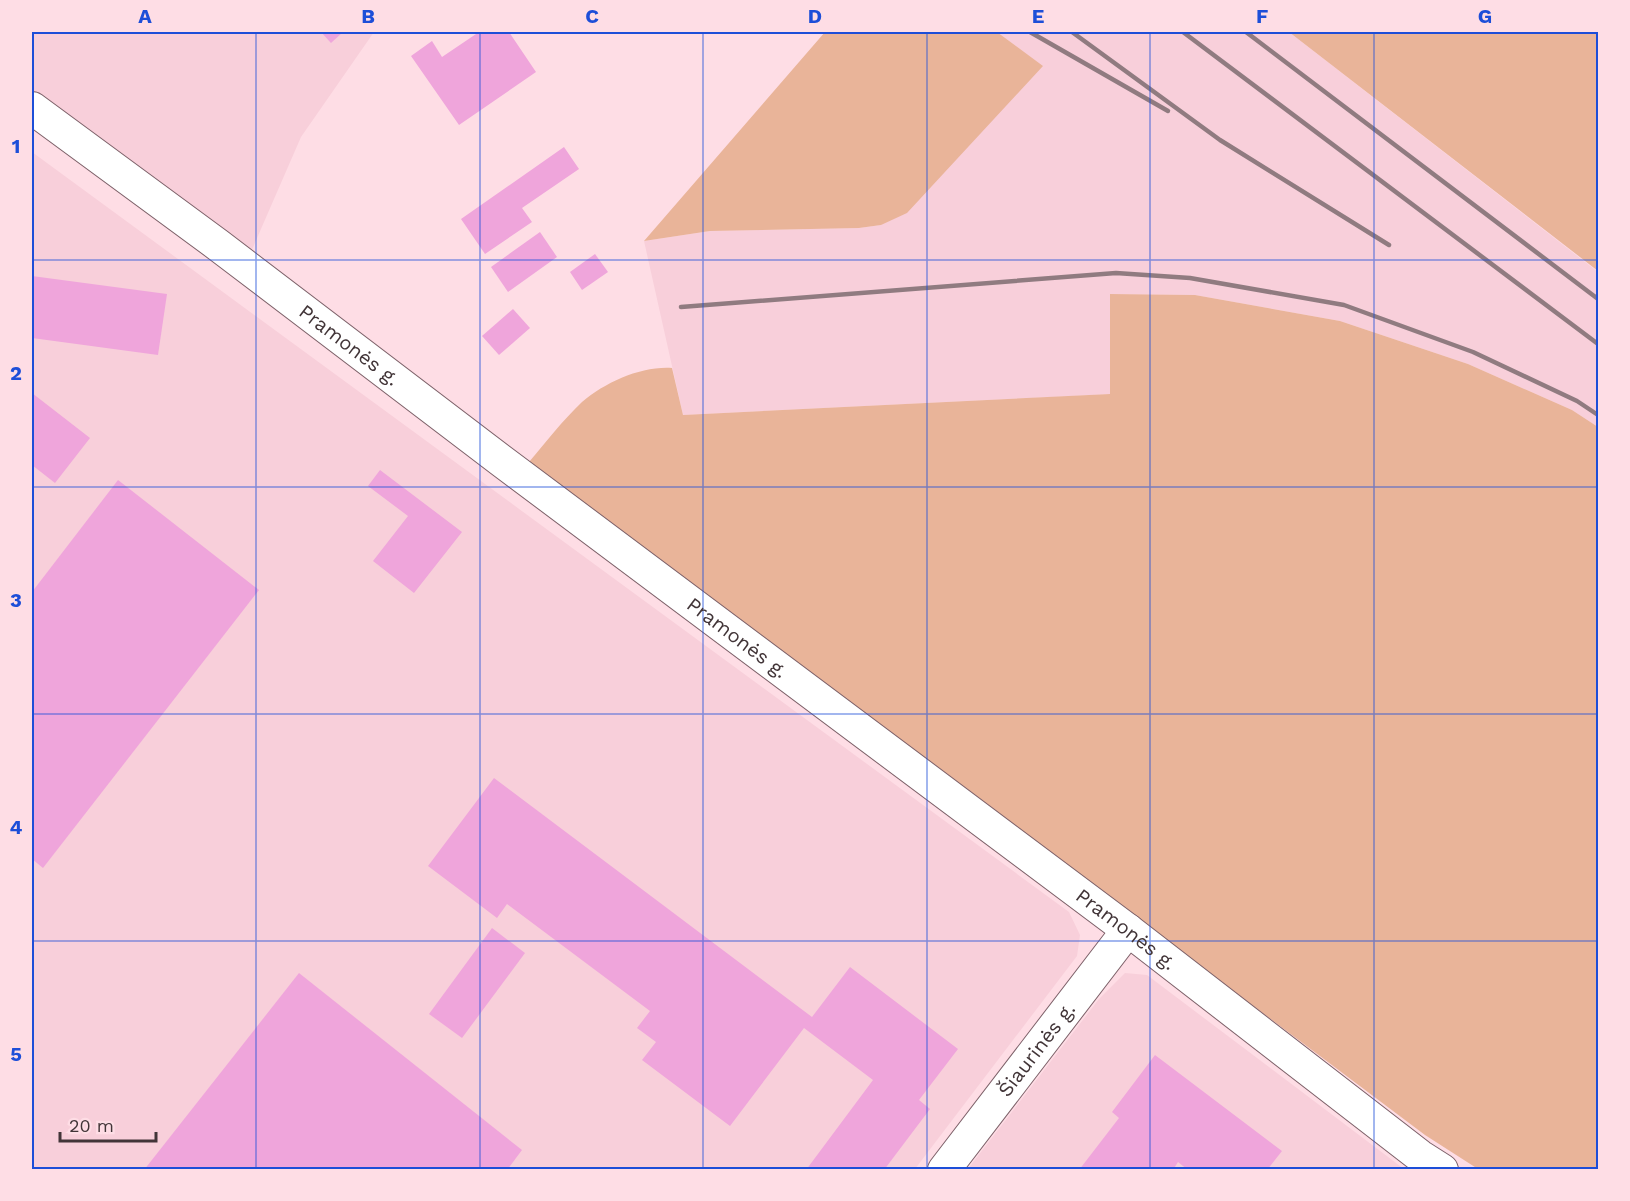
<svg xmlns="http://www.w3.org/2000/svg" width="1630" height="1201" font-family="'Work Sans',sans-serif">
<style>
.built{fill:#f8cfda}
.green{fill:#e9b499}
.building{fill:#efa5db}
.lines{fill:none;stroke-linecap:round;stroke-linejoin:round}
.minor-casing{stroke:#7d6169;stroke-width:34}
.minor{stroke:#fff;stroke-width:32}
.rail{stroke:#907b80;stroke-width:4.5}
.grid{fill:none;stroke:#1d4ed8;stroke-width:1.5;stroke-opacity:0.55}
.labels{text-anchor:middle;dominant-baseline:central;stroke-width:4.5;stroke-linejoin:round;paint-order:stroke}
.street-label{font-size:20px;fill:#423538;stroke:#fedde5}
.neatline{fill:none;stroke:#1d4ed8;stroke-width:2}
.grid-label{font-size:20px;text-anchor:middle;font-weight:bold;fill:#1d4ed8}
</style>
<rect width="100%" height="100%" fill="#fedde5"/>
<!-- built -->
<g class="built">
<path d="M32 32H374L301 137 251 252 32 92Z"/>
<path d="M997 32H1289L1598 272V427L1572 410 1468 364 1340 321 1195 295 1110 294 1111 394 683 415 644 241 710 231 859 228 881 225 1042 66Z"/>
<path d="M32 152 1069 912 1080 935 1077 956 915 1169H32Z"/>
<path d="M1125 973 1147 975 1404 1169 967 1170 1099 999Z"/>
</g>
<!-- green -->
<g class="green">
<path d="M825 32H997L1043 66 907 213 881 225 859 228 710 231 644 241Z"/>
<path d="M1289 32H1598V271Z"/>
<path d="M1110 294 1195 295 1340 321 1468 364 1572 410 1598 427V1169H1478L1425 1135 529 462C546 442 563 420 582 402 606 382 641 366 672 368L683 415 1110 394Z"/>
</g>
<!-- building -->
<g class="building">
<path d="M321 32H343L331 43Z"/>
<path d="M479 32H509L536 72 459 125 411 56 432 41 442 57Z"/>
<path d="M564 147 579 169 522 208 532 222 485 254 461 219Z"/>
<path d="M540 232 557 257 508 292 491 267Z"/>
<path d="M595 254 608 272 582 290 570 272Z"/>
<path d="M32 276 167 294 158 355 32 338Z"/>
<path d="M513 309 530 328 499 355 482 336Z"/>
<path d="M32 393 90 438 55 483 32 465Z"/>
<path d="M380 470 462 532 414 593 373 561 408 516 368 486Z"/>
<path d="M118 480 259 590 43 868 32 859V592Z"/>
<path d="M494 778 812 1017 850 967 958 1049 919 1100 930 1109 884 1170H806L873 1080 804 1028 730 1126 642 1060 656 1042 637 1028 650 1011 507 904 497 918 428 866Z"/>
<path d="M492 928 525 953 462 1038 429 1014Z"/>
<path d="M299 973 522 1150 507 1170H144Z"/>
<path d="M1155 1055 1282 1151 1267 1170H1188L1178 1162 1173 1170H1079L1119 1118 1112 1112Z"/>
</g>
<g class="lines">
<!-- minor casing -->
<g class="minor-casing">
<g id="minor">
<path id="s1" d="M32 108 218 245 503 462 1128 930 1420 1156 1442 1170"/>
<path id="s2" d="M944 1170 1128 930"/>
</g>
</g>
<!-- minor -->
<use href="#minor" class="minor"/>
<!-- rail -->
<g class="rail">
<path d="M1030 32 1168 111"/>
<path d="M1072 32 1220 140 1389 245"/>
<path d="M1183 32 1598 344"/>
<path d="M1246 32 1598 299"/>
<path d="M681 307 1116 273 1190 278 1344 305 1473 352 1577 401 1598 415"/>
</g>
</g>
<!-- grid -->
<path class="grid" d="M256 32V1170M480 32V1170M703 32V1170M927 32V1170M1150 32V1170M1374 32V1170M32 260H1598M32 487H1598M32 714H1598M32 941H1598"/>
<g class="labels">
<!-- street labels -->
<g class="street-label">
<text stroke="none"><textPath href="#s1" startOffset="396">Pramonės g.</textPath></text>
<text stroke="none"><textPath href="#s1" startOffset="882">Pramonės g.</textPath></text>
<text stroke="none"><textPath href="#s1" startOffset="1368">Pramonės g.</textPath></text>
<text stroke="none"><textPath href="#s2" startOffset="152">Šiaurinės g.</textPath></text>
</g>
</g>
<!-- border -->
<rect width="1630" height="1201" fill="none" stroke="#fedde5" stroke-width="66"/>
<!-- scale -->
<path d="M60 1132v9h96v-9" fill="none" stroke="#423538" stroke-width="3"/>
<text x="69" y="1132" font-size="18" fill="#423538" stroke="#fedde5" stroke-width="4.5" paint-order="stroke">20 m</text>
<rect x="33" y="33" width="1564" height="1135" class="neatline"/>
<g class="grid-label">
<text x="145" y="23">A</text>
<text x="368" y="23">B</text>
<text x="592" y="23">C</text>
<text x="815" y="23">D</text>
<text x="1038" y="23">E</text>
<text x="1262" y="23">F</text>
<text x="1485" y="23">G</text>
<text x="16" y="153">1</text>
<text x="16" y="380">2</text>
<text x="16" y="607">3</text>
<text x="16" y="834">4</text>
<text x="16" y="1061">5</text>
</g>
</svg>
